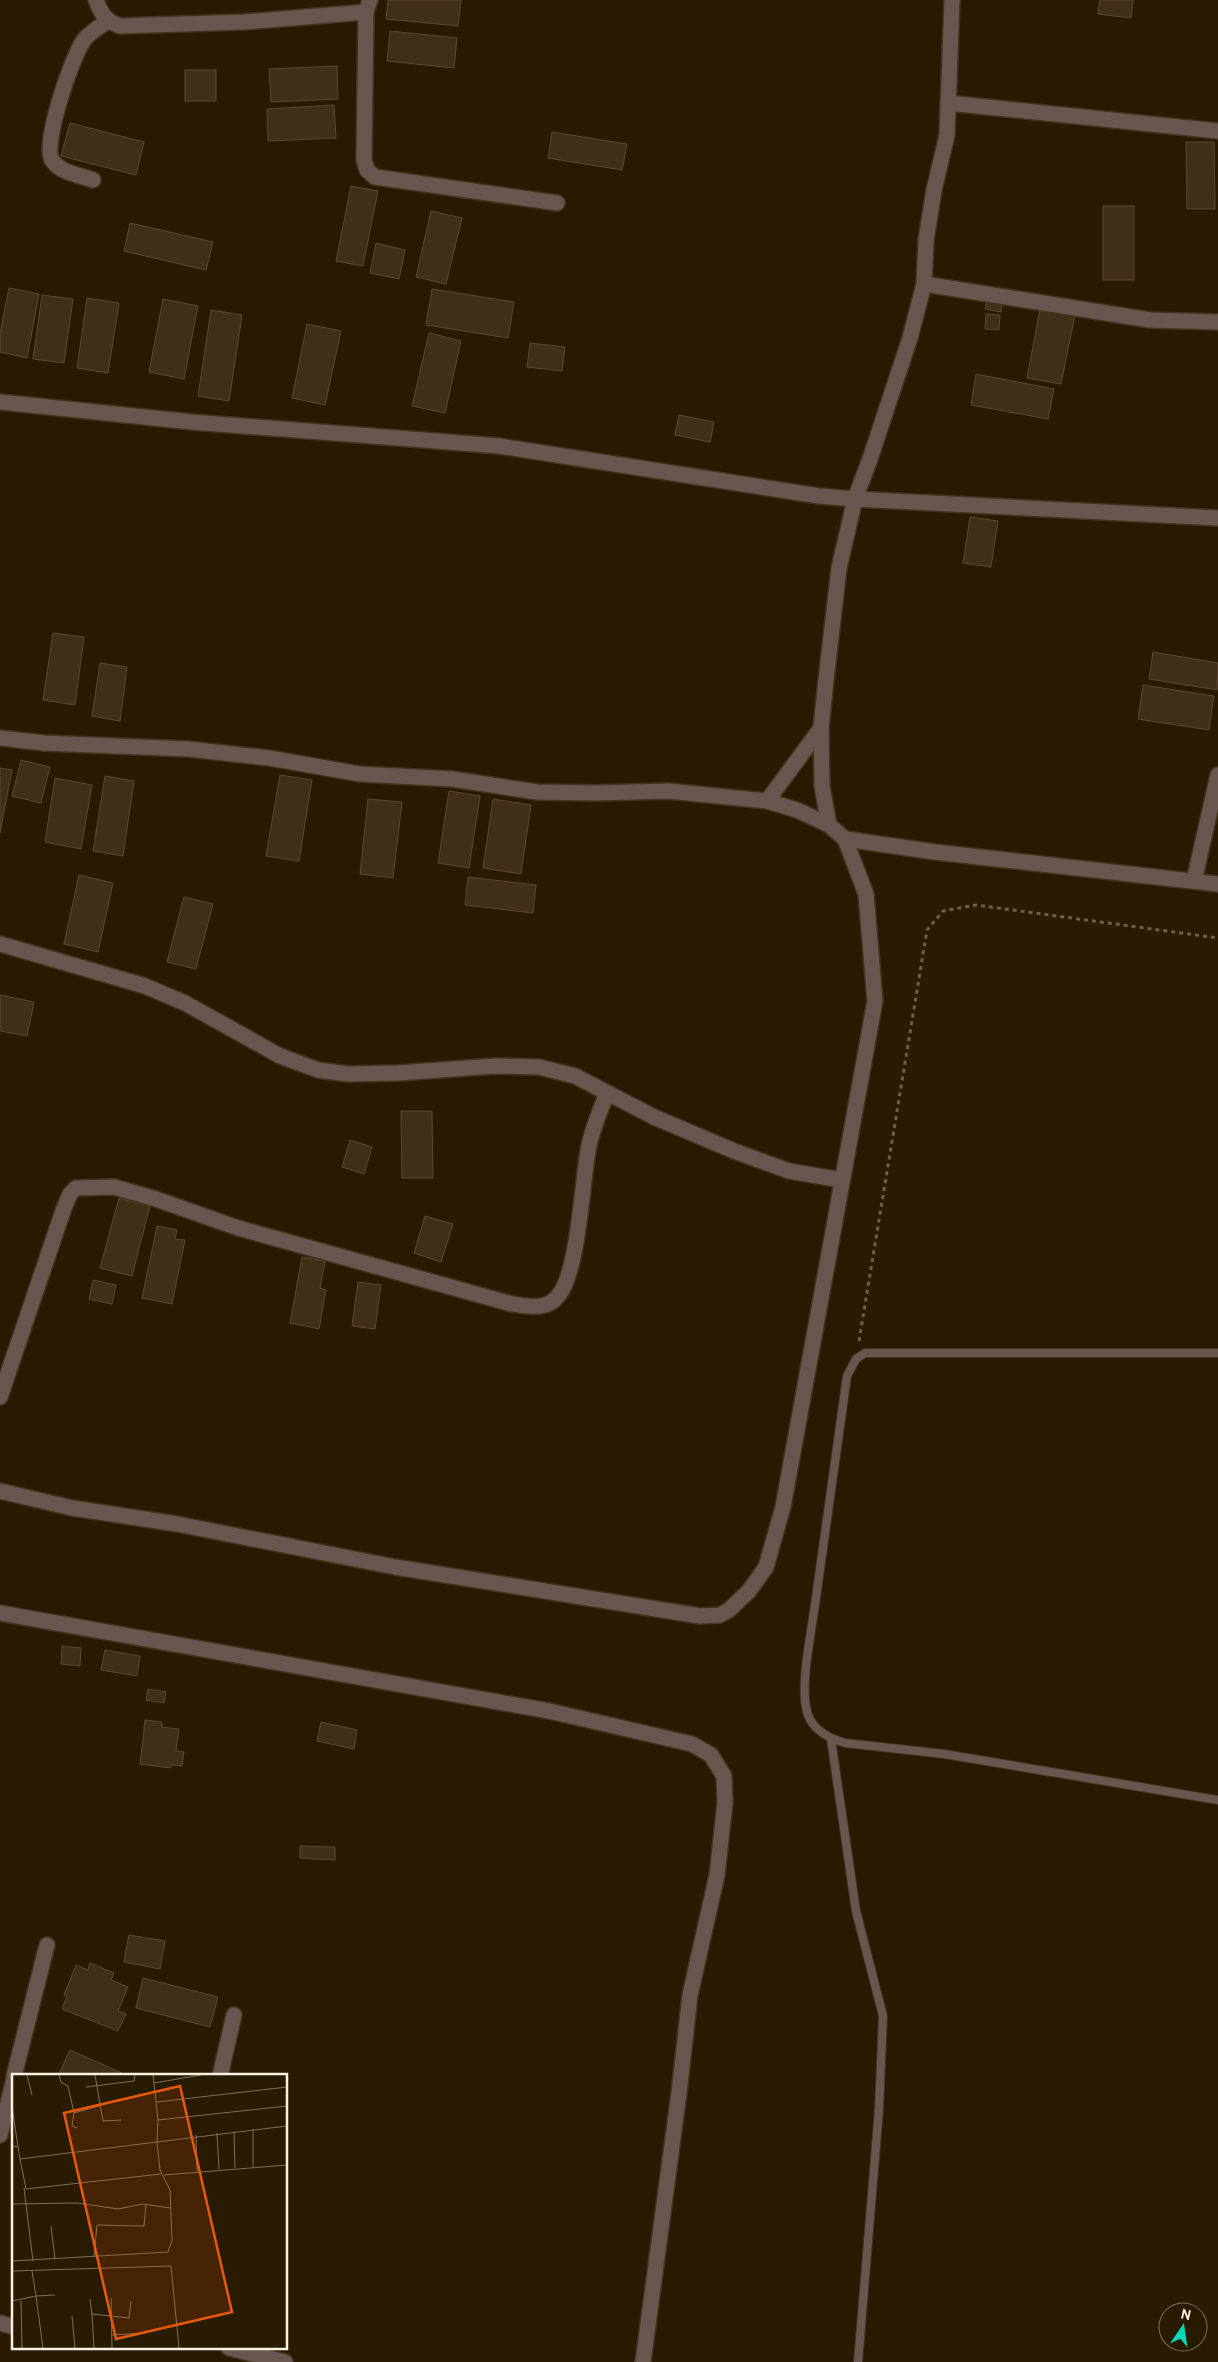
<svg xmlns="http://www.w3.org/2000/svg" width="1218" height="2362" font-family="Overpass,sans-serif">
<style>
.building{fill:#403017;stroke:#5b4931}
.lines{fill:none;stroke-linecap:round;stroke-linejoin:round}
.lane-casing{stroke:#42341d;stroke-width:10}
.street-casing{stroke:#42341d;stroke-width:18}
.path{stroke:#6d604b;stroke-width:3;stroke-dasharray:4 4;stroke-linecap:butt}
.lane{stroke:#675750;stroke-width:8}
.street{stroke:#675750;stroke-width:15}
.inset-road{fill:none;stroke:#7d705c;stroke-width:1}
.view{fill:#e8590c;fill-opacity:0.15;stroke:#e8590c;stroke-width:2.5}
.inset-edge{fill:none;stroke:#fbf1e2;stroke-width:2.5}
</style>
<rect width="100%" height="100%" fill="#291a02"/>
<!-- building -->
<g class="building">
<path d="M388 0H461L458 26 386 19Z"/>
<path d="M1100 0H1133L1131 18 1098 14Z"/>
<path d="M390 31 457 38 454 68 387 61Z"/>
<path d="M337 66 338 99 271 102 269 69Z"/>
<rect x="185" y="70" width="31" height="31"/>
<path d="M334 105 336 138 268 141 267 109Z"/>
<path d="M70 123 144 142 136 175 61 156Z"/>
<path d="M552 132 627 144 622 170 548 158Z"/>
<path d="M1186 142H1214L1215 209H1187Z"/>
<path d="M351 186 378 191 363 266 336 261Z"/>
<rect x="1103" y="206" width="31" height="74"/>
<path d="M431 211 462 218 446 284 416 277Z"/>
<path d="M130 223 213 242 206 270 124 251Z"/>
<path d="M376 243 405 250 399 279 370 273Z"/>
<path d="M9 288 39 294 27 358 0 352V334Z"/>
<path d="M432 289 514 302 508 338 426 325Z"/>
<path d="M42 295 73 299 64 363 33 359Z"/>
<path d="M87 298 119 303 108 373 77 368Z"/>
<path d="M163 299 198 306 184 379 149 372Z"/>
<path d="M987 299 1003 301 1001 312 985 309Z"/>
<path d="M1040 309 1075 315 1061 384 1027 378Z"/>
<path d="M211 310 242 315 229 401 198 396Z"/>
<path d="M986 314 1000 315 999 330 985 329Z"/>
<path d="M307 324 341 331 325 405 292 398Z"/>
<path d="M429 333 461 341 445 413 412 406Z"/>
<path d="M530 343 565 347 562 371 527 367Z"/>
<path d="M976 374 1054 389 1048 419 971 405Z"/>
<path d="M679 415 714 422 710 442 675 435Z"/>
<path d="M970 517 998 521 991 567 963 563Z"/>
<path d="M53 633 84 637 75 705 43 700Z"/>
<path d="M1153 652 1218 663 1217 690 1149 679Z"/>
<path d="M100 663 127 667 120 721 92 716Z"/>
<path d="M1143 685 1214 696 1209 730 1138 719Z"/>
<path d="M21 760 50 767 41 803 12 796Z"/>
<path d="M0 768 12 770 0 833Z"/>
<path d="M280 775 312 780 299 861 266 856Z"/>
<path d="M105 776 134 781 123 856 93 851Z"/>
<path d="M55 778 92 785 81 849 45 842Z"/>
<path d="M449 791 480 796 469 868 438 863Z"/>
<path d="M368 799 402 802 393 878 360 874Z"/>
<path d="M493 799 531 805 521 874 483 868Z"/>
<path d="M79 875 113 883 98 952 64 944Z"/>
<path d="M468 877 536 885 533 913 465 905Z"/>
<path d="M184 897 213 904 196 969 167 962Z"/>
<path d="M0 995 34 1002 27 1036 0 1031Z"/>
<path d="M401 1111H432L433 1178H402Z"/>
<path d="M350 1140 372 1147 364 1174 342 1167Z"/>
<path d="M119 1198 150 1206 132 1276 100 1268Z"/>
<path d="M425 1216 453 1224 441 1262 414 1253Z"/>
<path d="M157 1226 177 1230 175 1239 185 1240 172 1304 142 1298Z"/>
<path d="M302 1257 325 1261 320 1288 326 1290 319 1329 290 1323Z"/>
<path d="M93 1280 116 1285 112 1304 89 1299Z"/>
<path d="M358 1282 381 1285 375 1329 352 1326Z"/>
<path d="M62 1646 81 1648 80 1666 61 1664Z"/>
<path d="M105 1650 140 1656 137 1676 101 1670Z"/>
<path d="M148 1689 166 1692 164 1703 146 1700Z"/>
<path d="M145 1720 162 1722V1727L179 1729 176 1751 184 1752 182 1766 171 1765V1768L140 1764Z"/>
<path d="M321 1722 357 1730 354 1749 317 1741Z"/>
<path d="M300 1846 335 1847V1860L300 1858Z"/>
<path d="M129 1935 165 1941 160 1969 124 1962Z"/>
<path d="M90 1963 114 1973 111 1980 128 1987 118 2011 126 2014 118 2031 62 2009 67 1996 64 1995 76 1965 88 1970Z"/>
<path d="M143 1978 218 1997 210 2027 136 2008Z"/>
<path d="M70 2050 122 2073 120 2076H58Z"/>
</g>
<g class="lines">
<!-- lane casing -->
<g class="lane-casing">
<g id="lane">
<path d="M1218 1353H865L856 1359 847 1376C836 1453 825 1529 815 1605 811 1633 801 1681 806 1707 809 1728 827 1738 845 1743L944 1754 1218 1800"/>
<path d="M831 1739 856 1911 883 2016 879 2109 858 2362"/>
</g>
</g>
<!-- street casing -->
<g class="street-casing">
<g id="street">
<path d="M96 0C101 14 106 21 120 26L244 22 366 12"/>
<path d="M370 0 366 12 364 160 367 170 375 177 557 203"/>
<path d="M948 103 1218 131"/>
<path d="M93 180C80 175 60 173 52 160 42 144 72 56 84 40 90 32 99 27 108 21"/>
<path d="M924 284 1150 320 1218 322"/>
<path d="M0 402 192 422 499 446 819 496 855 499 870 459 910 338 924 284 926 240 934 190 947 135 952 0"/>
<path d="M0 738 44 743 188 749 269 758 360 774 452 779 537 792 596 793 668 791 767 801 797 810 829 825"/>
<path d="M767 801 821 728"/>
<path d="M845 839 935 852 1218 884"/>
<path d="M1194 881 1218 775"/>
<path d="M0 944 145 986 185 1003 280 1056 318 1070 348 1074 398 1073 495 1066 539 1067 575 1076 654 1117 734 1151 789 1171 842 1180"/>
<path d="M0 1397 64 1208 70 1194 76 1188 114 1187 156 1199 238 1228 512 1304C528 1306 547 1311 558 1296 578 1274 582 1184 588 1151 591 1131 600 1112 607 1093"/>
<path d="M0 1491 72 1508 177 1524 395 1567 700 1616 720 1615 729 1610 749 1591 766 1567 783 1507 875 1001 866 894 845 839 829 825 822 786 821 728 826 680 839 568 855 499 1218 518"/>
<path d="M0 1613 549 1711 692 1744 711 1755 724 1776 725 1803 717 1875 690 1995 679 2093 643 2362"/>
<path d="M14 2076 47 1945"/>
<path d="M220 2076 234 2015"/>
<path d="M0 2135 14 2079"/>
<path d="M0 2323 14 2327"/>
<path d="M229 2348 285 2362"/>
</g>
</g>
<!-- path -->
<path class="path" d="M859 1341 927 930 943 911 976 905 1218 938"/>
<!-- lane -->
<use href="#lane" class="lane"/>
<!-- street -->
<use href="#street" class="street"/>
</g>
<!-- overview -->
<g transform="translate(12 2074)">
<rect width="275" height="275" fill="#291a02"/>
<path class="inset-road" d="M15 1 20 21M47 1 49 8 56 12 62 39 87 32M83 1 91 47 109 46M142 9 189 1M74 13 122 7 123 1M145 28 275 13M0 32 6 73M62 39 60 52 65 54M146 46 275 32M222 57 223 94M205 59 207 95M184 61 185 97M0 72 6 73 8 85 145 68 146 46 141 1M8 85 14 115 149 100M241 93V55M152 101 275 91M12 114 21 187M0 130 65 129 106 135 131 130 158 134M39 152 43 185M82 182 85 151 132 152 134 131M0 187 156 178 160 166 158 116 148 96 145 68 275 52M0 197 159 192 167 274M99 224 100 274M78 225 80 241M0 227 24 222 20 197M9 227 10 274M60 242 63 274M99 261 134 259M31 274 24 222 43 221M82 274 80 240 117 244 119 227"/>
<path class="view" d="M168 12 220 238 104 265 52 39Z"/>
<rect width="275" height="275" class="inset-edge"/>
</g>
<!-- north arrow -->
<g transform="translate(1183 2327) rotate(13)"><circle r="24" fill="#291a02" stroke="#7d705c"/>
<path d="M0-4L9 19L0 12L-9 19Z" fill="#08d5b5"/>
<text y="-8" font-size="14" font-weight="bold" text-anchor="middle" fill="#fbf1e2">N</text>
</g>
</svg>
